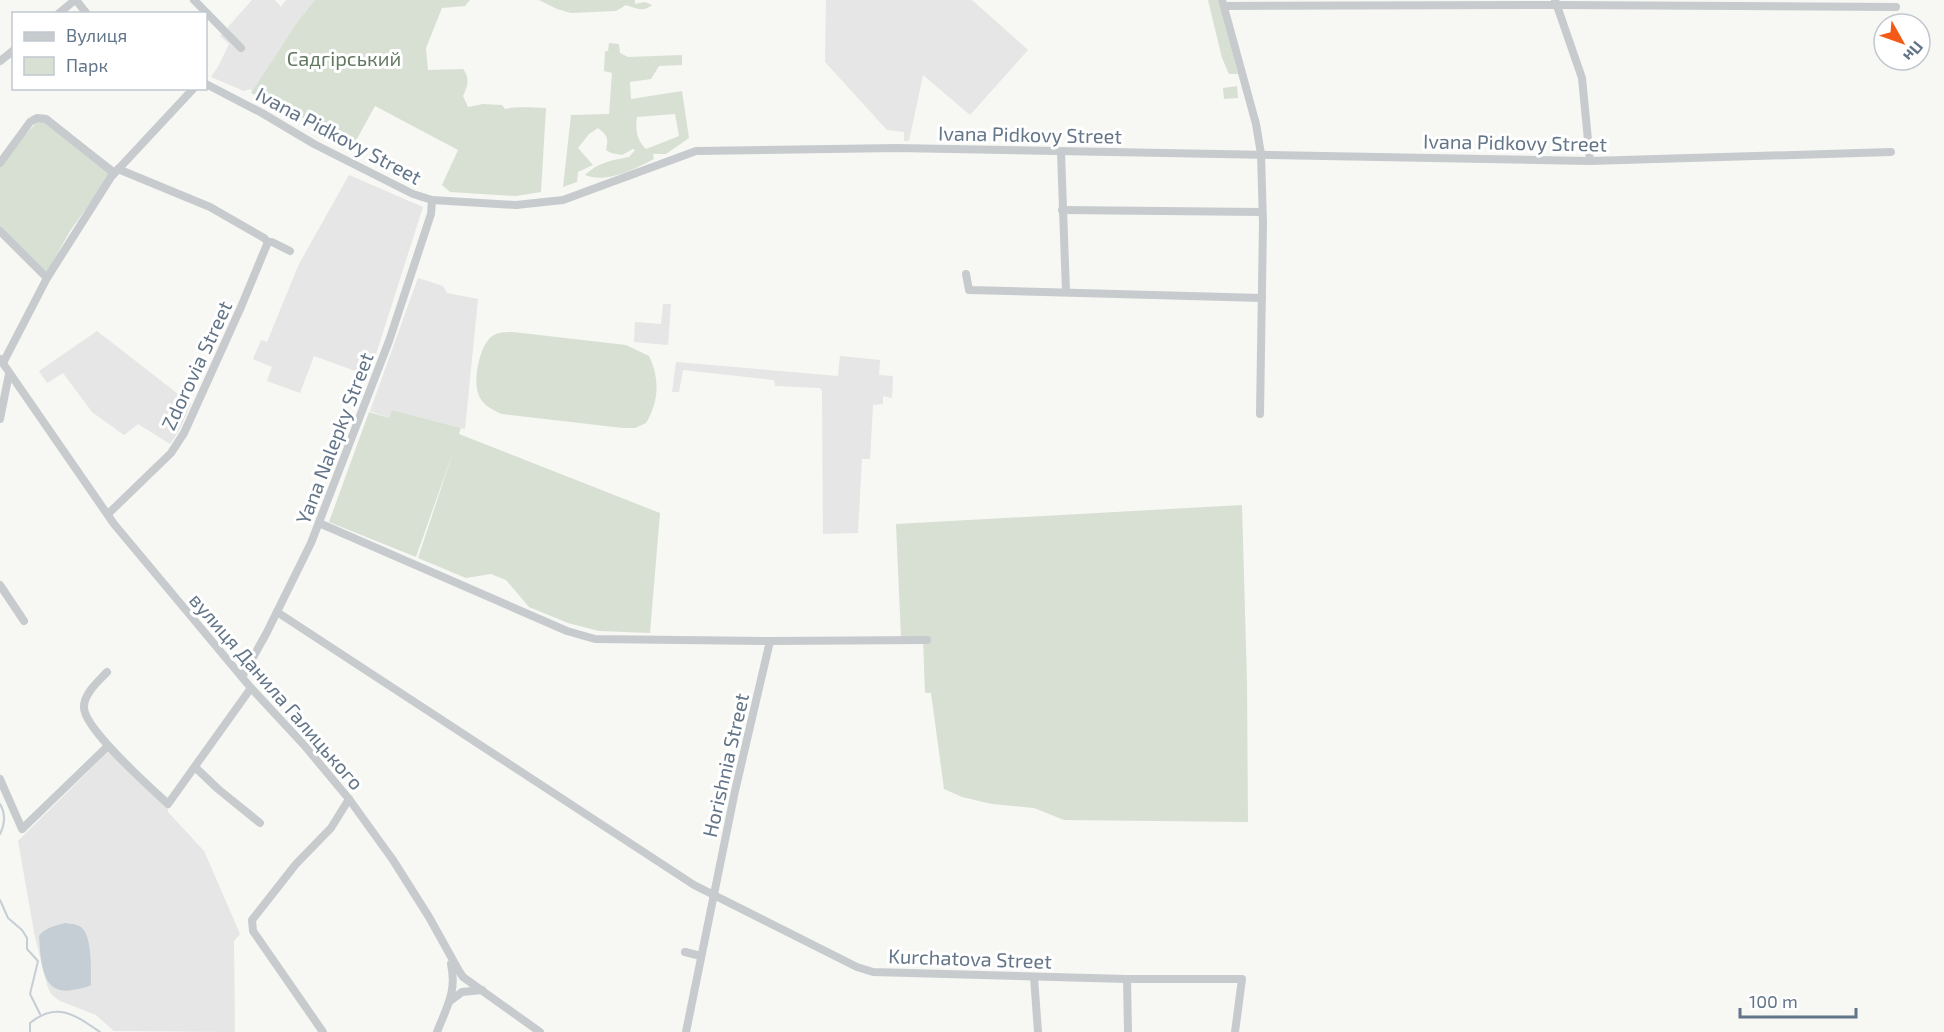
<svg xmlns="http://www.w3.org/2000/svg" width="1944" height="1032" font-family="'Exo 2',sans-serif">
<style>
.built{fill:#e5e6e5}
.green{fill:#d8e0d4;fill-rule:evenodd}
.water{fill:#c5ced4}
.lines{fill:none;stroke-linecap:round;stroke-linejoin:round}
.stream{stroke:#c5ced4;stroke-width:2}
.minor{stroke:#c7cbce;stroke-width:8}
.labels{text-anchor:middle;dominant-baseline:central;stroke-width:6;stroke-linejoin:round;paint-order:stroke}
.park-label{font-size:20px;fill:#62795f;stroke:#fff}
.street-label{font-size:20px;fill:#637588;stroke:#fff}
</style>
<rect width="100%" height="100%" fill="#f7f7f4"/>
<!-- built -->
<g class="built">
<path d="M252 0H275L281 7 286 0H315L298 21 253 91 250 89 244 91 211 77 219 65 229 44 220 36Z"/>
<path d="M826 0H972L1028 50 970 115 923 75 909 141H904V132L887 130 825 62Z"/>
<path d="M349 175 423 207 369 376 314 356 300 393 267 381 272 367 253 359 261 340 267 342 299 264Z"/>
<path d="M418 278 443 286 447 293 478 299 465 429 392 410 389 418 370 411Z"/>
<path d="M663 304H671L668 345 634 342 635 322 661 324Z"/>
<path d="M97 331 191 404 179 431 170 444 138 424 124 435 92 412 63 373 47 383 39 371Z"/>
<path d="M840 356 880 360 879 375 893 376 892 398 883 396V404L873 405 870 459H862L858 533 823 534 822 391 820 388 775 386 774 380 683 370 679 392H672L676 362 838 376Z"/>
<path d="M109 751 167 805 168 812 204 851 240 934 234 941 235 1032 114 1031 96 1015 60 1001 51 994 47 985 35 937 18 841Z"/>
</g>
<!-- green -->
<g class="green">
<path d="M315 0H470L465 6 442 8 426 48 428 70 463 69C470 78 468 86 463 96L468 107 483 104 502 105 505 109C519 106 532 108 546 108L541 192 516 196 450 192 442 185 458 150 375 106 353 146 292 112 251 93 298 21Z"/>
<path d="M539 0H635V4L645 2 652 5C643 13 636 8 626 5L616 11 571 13 557 9Z"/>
<path d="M1208 0H1218L1238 74H1229L1222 58Z"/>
<path d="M609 43 619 44 620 53 628 57 682 55V65L659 66 651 79 630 82 631 99 682 91 689 138 666 154H653L654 159C635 169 606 184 585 175 597 163 612 160 629 157L635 150 633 149 622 155 611 153 606 150C609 138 607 135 598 128L589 134 578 148 593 165 578 172 577 182 563 187 571 115 609 114 612 73 604 71 605 51H608ZM675 114 679 136 646 149C637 141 635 129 637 117Z"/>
<path d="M1237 86 1238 98 1224 99 1223 88Z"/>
<path d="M44 114 115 168 70 231 44 278 0 235V163Z"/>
<path d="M513 332 626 345 649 356C660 378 659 402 646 423L635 428H623L502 414C492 410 481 404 478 393 473 379 480 342 494 335 499 332 507 332 513 332Z"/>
<path d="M392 410 461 428 459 434 660 513 650 633 599 631 568 623 529 607 506 580 491 574 466 578 418 558 453 452 416 557 329 522 369 412 389 418Z"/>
<path d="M1242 505 1247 681 1248 822 1064 820 1034 808 992 804 962 797 944 789 931 693H925L923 637 901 638 896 524Z"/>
</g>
<!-- water -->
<path class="water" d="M65 923C71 924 79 924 83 929 92 939 91 971 91 985 85 988 79 989 72 990 40 996 41 958 39 936 46 927 55 926 65 923Z"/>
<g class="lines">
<!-- stream -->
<g class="stream">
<path d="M0 804C6 814 5 824 0 834"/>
<path d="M0 900 8 918 22 930 27 938V949L38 961 30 994 40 1014"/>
<path d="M30 1032V1023C57 1001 75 1015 100 1032"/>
</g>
<!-- minor -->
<g class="minor">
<path d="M76 0 87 14"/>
<path d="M194 0 241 48"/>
<path d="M1222 0 1256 124 1261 154 1263 223 1260 414"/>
<path d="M1555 0 1582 78 1590 161"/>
<path d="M1224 6 1557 5 1896 7"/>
<path d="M58 14 75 0"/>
<path d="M0 61 14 50"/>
<path d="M206 84 262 113 314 144 413 194 432 200 516 205 563 200 696 151 897 148 1590 161 1891 152"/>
<path d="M1061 152 1066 292"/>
<path d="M0 163 30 122 37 118 46 119 114 173"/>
<path d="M118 169 210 207 264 238 268 242H272L290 251"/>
<path d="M1062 210 1262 212"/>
<path d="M0 231 47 278"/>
<path d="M966 274 969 290 1262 298"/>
<path d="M0 359 114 524 251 688 304 745 349 799 393 860 429 917 459 971 463 977 540 1032"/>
<path d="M3 363 47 278 111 177 194 88"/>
<path d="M0 419 9 374"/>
<path d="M108 514 171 453 184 433 241 307 268 242"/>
<path d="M319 523 567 631 595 639 770 641 927 640"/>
<path d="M0 585 24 621"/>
<path d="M277 612 694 885 857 967 873 972 1127 979H1242L1235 1032"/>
<path d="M107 672C99 681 84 693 84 707 83 728 151 788 168 804L251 688"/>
<path d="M242 677 266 634 311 543 389 341 431 214 432 200"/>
<path d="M196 768 218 789 260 823"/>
<path d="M0 779 22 829 108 746"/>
<path d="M685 952 701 956"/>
<path d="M1034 977 1038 1032"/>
<path d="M1127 979 1128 1032"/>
<path d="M450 1001 462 992 482 990"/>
<path d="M323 1032 253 931 252 920 296 864 331 828 349 799"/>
<path d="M437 1032C447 1006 457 992 451 964"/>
<path d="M686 1032 735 791 770 641"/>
</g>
</g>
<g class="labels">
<!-- park labels -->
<g class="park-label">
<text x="344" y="58">Садгірський</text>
</g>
<!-- street labels -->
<g class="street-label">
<text transform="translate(1030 134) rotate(1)">Ivana Pidkovy Street</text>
<text transform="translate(339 135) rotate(28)">Ivana Pidkovy Street</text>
<text transform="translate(1515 142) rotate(1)">Ivana Pidkovy Street</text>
<text transform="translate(196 365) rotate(-65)">Zdorovia Street</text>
<text transform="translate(334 438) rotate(-69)">Yana Nalepky Street</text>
<text transform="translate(277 691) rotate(49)">вулиця Данила Галицького</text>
<text transform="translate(725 765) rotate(-77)">Horishnia Street</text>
<text transform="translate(970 958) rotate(2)">Kurchatova Street</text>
</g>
</g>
<!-- legend -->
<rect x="12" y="12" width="195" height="78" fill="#ffffff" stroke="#c1c8cf" stroke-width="1.5"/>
<rect x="24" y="32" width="30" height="9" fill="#c7cbce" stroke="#c1c8cf" stroke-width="1.5"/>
<text x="66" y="42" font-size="18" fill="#637588">Вулиця</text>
<rect x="24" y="57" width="30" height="18" fill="#d8e0d4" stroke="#c1c8cf" stroke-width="1.5"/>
<text x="66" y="72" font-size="18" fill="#637588">Парк</text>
<!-- north arrow -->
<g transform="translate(1902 42) rotate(130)"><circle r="28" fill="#ffffff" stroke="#c1c8cf" stroke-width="1.5"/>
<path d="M0-4.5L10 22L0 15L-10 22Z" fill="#f45a17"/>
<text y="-9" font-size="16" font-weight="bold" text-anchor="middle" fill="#637588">Пн</text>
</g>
<!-- scale -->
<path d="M1740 1008v9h116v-9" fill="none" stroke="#637588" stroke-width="3"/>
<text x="1749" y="1008" font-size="18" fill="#637588" stroke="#ffffff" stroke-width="4.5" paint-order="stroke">100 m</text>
</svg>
